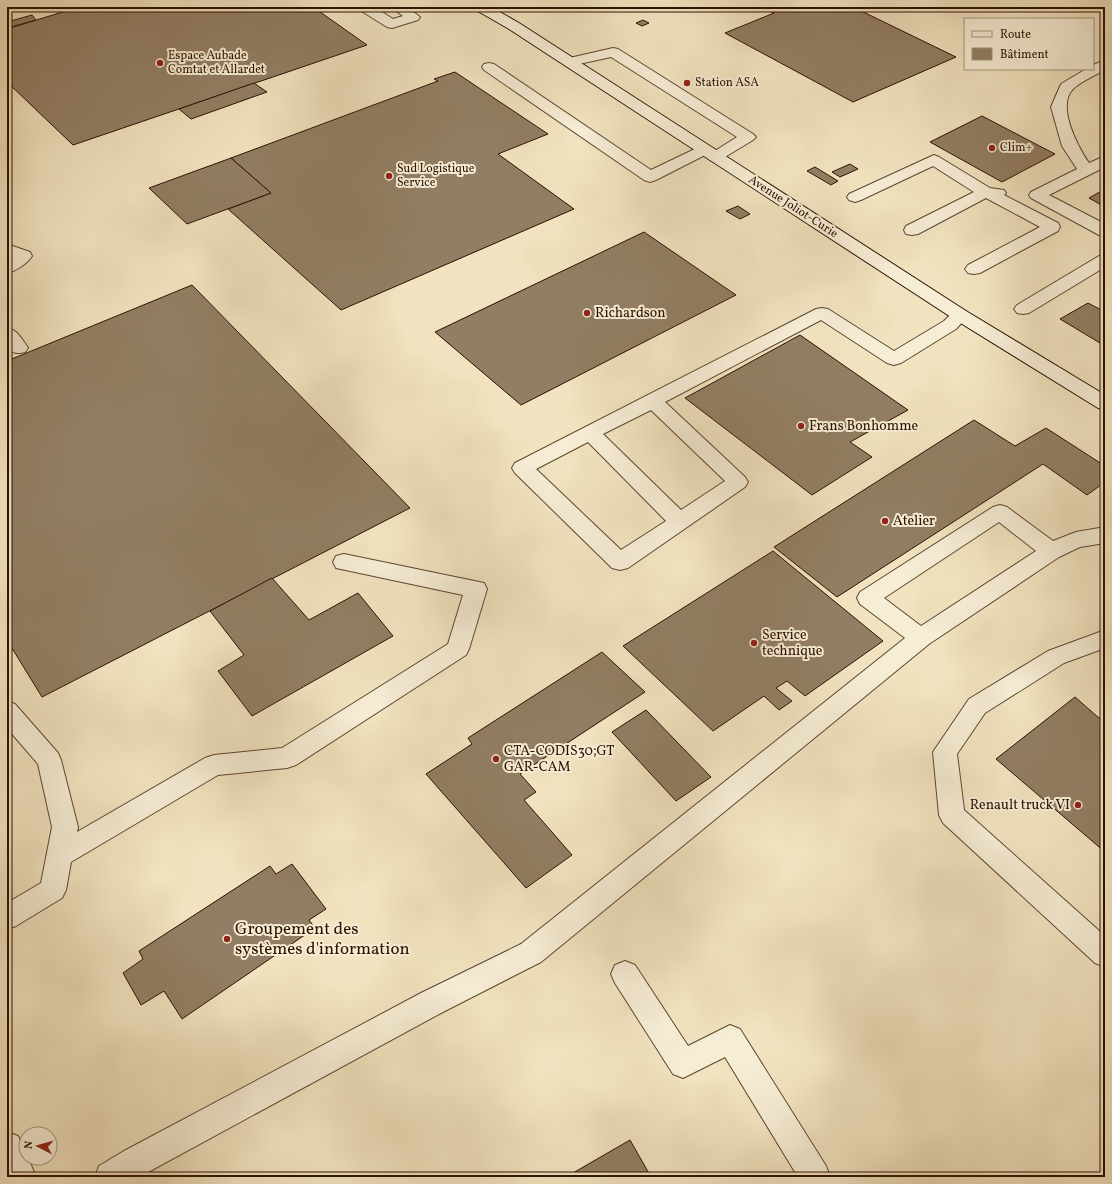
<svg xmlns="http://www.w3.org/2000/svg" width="1112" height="1184" font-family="Vollkorn,serif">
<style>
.building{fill:#927e64;stroke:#2c1101}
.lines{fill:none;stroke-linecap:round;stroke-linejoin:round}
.lane-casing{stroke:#5d4630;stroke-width:2}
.street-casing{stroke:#5d4630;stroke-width:2}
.secondary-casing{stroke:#2c1101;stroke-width:2}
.lane{fill:#f6edd5;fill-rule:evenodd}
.street{fill:#f6edd5;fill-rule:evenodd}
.secondary{fill:#f6edd5;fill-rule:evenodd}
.poi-dot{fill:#8f2418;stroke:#f6edd5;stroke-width:1.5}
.labels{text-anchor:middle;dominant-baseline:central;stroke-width:4;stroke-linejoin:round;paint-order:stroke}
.far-poi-label{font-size:12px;fill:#2c1101;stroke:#f6edd5;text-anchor:start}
.far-street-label{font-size:12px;fill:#2c1101;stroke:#f6edd5}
.poi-label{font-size:14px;fill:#2c1101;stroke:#f6edd5;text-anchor:start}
.near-poi-label{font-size:17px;fill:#2c1101;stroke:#f6edd5;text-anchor:start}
</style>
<rect width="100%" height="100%" fill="#f1e3bf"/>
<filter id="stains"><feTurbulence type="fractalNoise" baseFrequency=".005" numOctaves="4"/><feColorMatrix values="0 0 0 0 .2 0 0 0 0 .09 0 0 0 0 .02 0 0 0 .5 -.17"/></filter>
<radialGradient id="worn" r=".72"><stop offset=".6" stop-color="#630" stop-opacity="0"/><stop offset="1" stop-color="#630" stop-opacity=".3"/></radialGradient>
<!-- building -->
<g class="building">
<path d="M79 7H313L367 45 73 145 7 82V29Z"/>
<path d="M762 7H853L956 57 853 102 725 33 774 13Z"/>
<path d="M32 15 36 20 7 28V22Z"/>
<path d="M643 20 649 23 642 26 636 23Z"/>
<path d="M455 72 548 134 498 154 574 209 341 310 228 209 271 193 231 158 438 81 434 79Z"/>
<path d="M254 83 267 92 191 119 179 109Z"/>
<path d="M982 116 1055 154 1002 182 930 142Z"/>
<path d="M231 158 271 193 187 224 149 188Z"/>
<path d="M850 164 858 169 840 177 832 172Z"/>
<path d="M815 167 838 181 831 185 807 171Z"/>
<path d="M1105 189V207L1089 198Z"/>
<path d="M738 206 750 214 740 219 726 211Z"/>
<path d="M644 232 736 295 521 405 435 332Z"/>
<path d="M192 285 410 508 42 697 7 640V361Z"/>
<path d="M1088 303 1105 312V346L1060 319Z"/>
<path d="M800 335 908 410 850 442 872 457 812 495 685 398Z"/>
<path d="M974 420 1015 446 1046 428 1105 466V482L1087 495 1043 464 837 597 774 547Z"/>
<path d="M773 551 883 641 805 696 787 681 776 688 792 701 779 710 764 696 713 731 623 646Z"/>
<path d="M272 578 309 620 358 593 393 636 252 716 218 671 244 655 210 611Z"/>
<path d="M602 652 645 692 520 774 536 792 524 800 572 855 526 888 426 774 472 744 468 738Z"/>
<path d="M1075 697 1099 718 1105 713V852L996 759Z"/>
<path d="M646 710 711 777 676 801 612 732Z"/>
<path d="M292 864 326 909 309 920 315 928 182 1019 164 991 141 1005 123 973 143 959 139 951 270 866 276 874Z"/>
<path d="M630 1140 651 1177H566Z"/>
</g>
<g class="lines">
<!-- lane casing -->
<g class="lane-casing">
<g id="lane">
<path d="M358 7H374L393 19 403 16 391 7H407L420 17 418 20 392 28 387 27 360 10Z"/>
<path d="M613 48 618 49 753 134 756 137 753 140 720 160 715 162 710 160 707 157 710 154 737 137 611 57 570 66 565 65 563 62 565 59Z"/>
<path d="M1105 60V70C1096 75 1080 82 1073 89 1056 106 1078 147 1089 163L1105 156V167L1049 195 1105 224V236L1099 235 1031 198 1029 195 1031 192 1077 169 1062 146 1051 107 1061 84 1086 69H1093V65Z"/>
<path d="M489 63 494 64 651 170 699 147 704 145 709 147 712 150 709 153 656 180 650 182 644 180 484 70 482 67 484 64Z"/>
<path d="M934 155 939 157 990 188 1004 190 1006 193 1004 195 1058 223 1060 227 1058 231 980 273 974 274 968 273 965 269 968 265 1040 227 986 198 918 234 912 235 906 234 904 230 906 226 974 192 933 166 861 200 855 202 849 200 847 197 849 194Z"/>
<path d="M7 244 30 252 32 256C27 264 16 271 7 273V260L12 257 7 255Z"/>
<path d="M1105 255V267L1029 313 1023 314 1017 313 1014 309 1017 305 1099 256Z"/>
<path d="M822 308 828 309 894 351 944 321 954 311 960 310 966 311 969 315 956 329 901 363 894 365 887 363 821 320 665 402 745 477 748 482 745 487 628 568 620 570 612 568 515 473 512 468 515 463 816 309ZM651 410 725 481 681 510 603 434ZM588 442 666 521 621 550 536 469Z"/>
<path d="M7 327C17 330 23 340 28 348L25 352C5 357 7 342 7 327Z"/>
<path d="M1000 505 1007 507 1053 541 1076 532 1105 527V543L1080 547 1059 557 929 644 541 962 441 1013 139 1177H95L99 1166 124 1151 421 993 521 944 905 638 860 604 857 598 860 592 993 507ZM999 522 1036 551 921 626 884 598Z"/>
<path d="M344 554 484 583 487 589 469 649 466 655 296 765 287 768 218 775 71 862 66 890 62 898 16 926 7 929V903L41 883 52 827 38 764 7 728V701L15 704 58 753 61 760 78 827 77 832 205 758 214 755 282 748 448 644 463 595 336 568 333 562 336 556Z"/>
<path d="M1105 630V648L1064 663 985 713 957 754 964 810 1105 936V967L1095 963 943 823 939 815 933 752 969 699 1048 651Z"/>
<path d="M625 961 635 965 688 1046 730 1025 740 1029 826 1166 830 1177H798L725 1057 683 1078 673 1074 615 983 611 974 615 965Z"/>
</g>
</g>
<!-- street casing -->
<g class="street-casing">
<path id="street" d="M7 1132 18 1136 26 1154V1158H28L36 1177H7Z"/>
</g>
<!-- secondary casing -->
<g class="secondary-casing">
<path id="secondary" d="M474 7H491L519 23 966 311 1105 395V410L1098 408 954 319 509 29 476 10Z"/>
</g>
<!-- lane -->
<use href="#lane" class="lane"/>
<!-- street -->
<use href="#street" class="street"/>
<!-- secondary -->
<use href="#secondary" class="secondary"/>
</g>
<!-- markers -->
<g class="poi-dot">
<circle cx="160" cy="63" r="4"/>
<circle cx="687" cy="83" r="4"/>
<circle cx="992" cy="148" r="4"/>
<circle cx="389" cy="176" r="4"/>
<circle cx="587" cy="313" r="4"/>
<circle cx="801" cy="426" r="4"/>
<circle cx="885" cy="521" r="4"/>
<circle cx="754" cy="643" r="4"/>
<circle cx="496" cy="759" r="4"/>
<circle cx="1078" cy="805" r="4"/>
<circle cx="227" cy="939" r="4"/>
</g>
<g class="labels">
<!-- far-poi labels -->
<g class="far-poi-label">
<text x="168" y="56">Espace Aubade<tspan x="168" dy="14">Comtat et Allardet</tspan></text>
<text x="695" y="83">Station ASA</text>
<text x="1000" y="148">Clim+</text>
<text x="397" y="169">Sud Logistique<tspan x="397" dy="14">Service</tspan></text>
</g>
<!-- far-street labels -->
<g class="far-street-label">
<text transform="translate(793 207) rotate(33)">Avenue Joliot-Curie</text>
</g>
<!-- poi labels -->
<g class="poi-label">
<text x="595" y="313">Richardson</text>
<text x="809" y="426">Frans Bonhomme</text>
<text x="893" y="521">Atelier</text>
<text x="762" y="635">Service<tspan x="762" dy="16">technique</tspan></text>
<text x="504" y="751">CTA-CODIS30;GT<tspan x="504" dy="16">GAR-CAM</tspan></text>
<text x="1070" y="805" text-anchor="end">Renault truck VI</text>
</g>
<!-- near-poi labels -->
<g class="near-poi-label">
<text x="235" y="929">Groupement des<tspan x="235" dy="20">systèmes d'information</tspan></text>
</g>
</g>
<!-- margin -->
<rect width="1112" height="1184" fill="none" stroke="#f1e3bf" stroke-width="24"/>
<rect x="8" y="8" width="1096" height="1168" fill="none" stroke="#2c1101" stroke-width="2"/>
<rect x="12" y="12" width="1088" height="1160" fill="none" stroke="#2c1101"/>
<!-- legend -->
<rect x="964" y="18" width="130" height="52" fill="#f6edd5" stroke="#a59580"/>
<rect x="972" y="31" width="20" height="6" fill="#f6edd5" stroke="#a59580"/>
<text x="1000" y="38" font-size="12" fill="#2c1101">Route</text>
<rect x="972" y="48" width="20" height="12" fill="#927e64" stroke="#a59580"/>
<text x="1000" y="58" font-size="12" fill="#2c1101">Bâtiment</text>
<!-- north arrow -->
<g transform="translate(38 1146) rotate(276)"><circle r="19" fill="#f6edd5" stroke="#a59580"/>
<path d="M0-3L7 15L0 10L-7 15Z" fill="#8f2418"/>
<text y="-6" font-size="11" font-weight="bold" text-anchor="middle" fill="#2c1101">N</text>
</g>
<rect width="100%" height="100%" filter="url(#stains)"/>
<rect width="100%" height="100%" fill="url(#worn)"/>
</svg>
